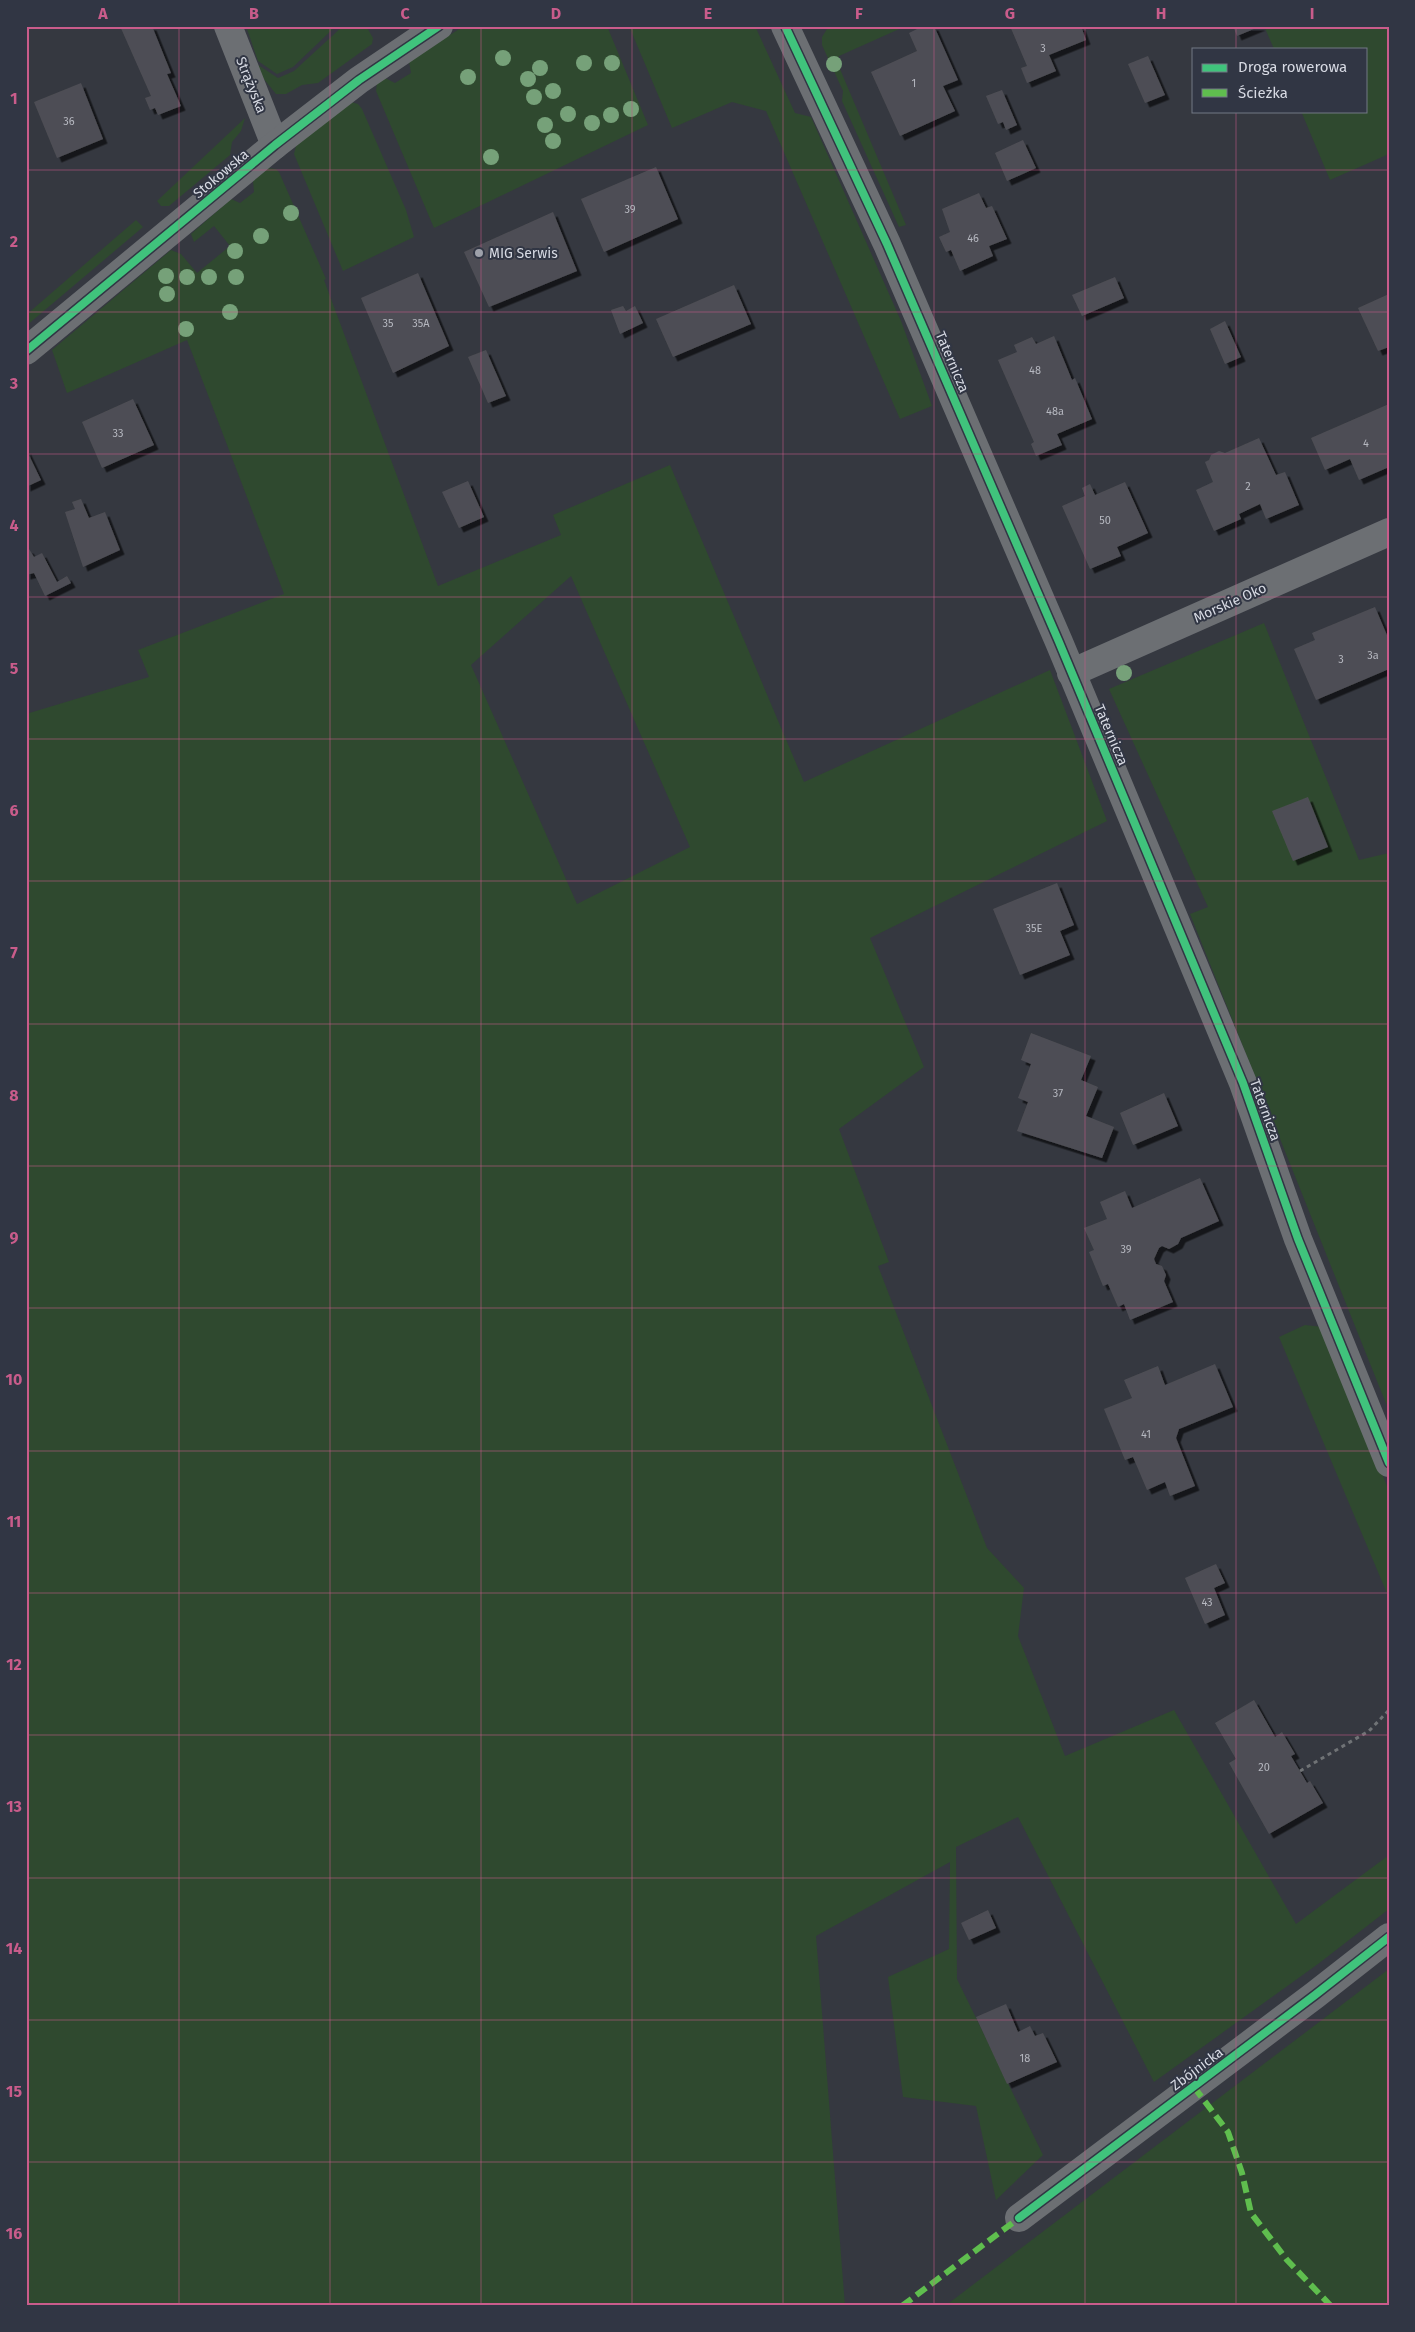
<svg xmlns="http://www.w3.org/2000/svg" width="1415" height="2332" font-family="'Fira Sans',sans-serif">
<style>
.green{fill:#2f492f;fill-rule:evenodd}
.building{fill:#4e4e54;filter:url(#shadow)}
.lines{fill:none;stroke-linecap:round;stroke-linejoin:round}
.path{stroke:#707376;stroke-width:3;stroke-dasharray:4 4;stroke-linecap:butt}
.minor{stroke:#6c6f73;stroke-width:28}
.quiet{stroke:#5fbe4e;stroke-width:6;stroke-dasharray:12 6;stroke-linecap:butt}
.cycleway-casing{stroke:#313644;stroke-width:11}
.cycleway{stroke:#40c37c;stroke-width:8}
.tree{fill:#76a179}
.grid{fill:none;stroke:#c95c8b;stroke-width:1;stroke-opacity:0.55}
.poi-dot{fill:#9ea1aa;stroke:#313644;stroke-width:2}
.labels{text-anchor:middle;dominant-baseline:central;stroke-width:4;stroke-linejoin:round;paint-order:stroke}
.number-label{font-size:11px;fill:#b5b7bf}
.street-label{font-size:14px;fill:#d7dae3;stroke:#313644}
.poi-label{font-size:14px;fill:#d7dae3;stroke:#313644;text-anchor:start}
.neatline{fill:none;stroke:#c95c8b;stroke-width:2}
.grid-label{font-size:16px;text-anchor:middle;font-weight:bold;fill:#c95c8b}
</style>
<defs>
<filter id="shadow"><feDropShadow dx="4.5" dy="4.5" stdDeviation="0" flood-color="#0009"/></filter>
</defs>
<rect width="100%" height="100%" fill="#353840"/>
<!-- green -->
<g class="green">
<path d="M246 26H336L293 67 277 74 258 61Z"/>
<path d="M343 26H366L373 38 372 44 318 83 302 85 286 94H276L255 68V63L278 78 294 71Z"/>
<path d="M464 26H607L648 125 434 228 376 91 377 83 385 78 395 83 411 73 409 61Z"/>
<path d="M629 26H755L795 113 811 117 901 321 932 406 900 419 766 111 732 102 672 128Z"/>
<path d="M829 26H906L839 56 837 62 906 225 899 227 842 101 843 91 822 45V37Z"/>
<path d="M1264 26H1389V154L1330 180 1301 111H1366V49H1274Z"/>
<path d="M351 102 358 104 362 109 406 210 414 237 343 271 294 154 296 146Z"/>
<path d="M245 118 241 131 232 142 230 155 169 206H161L157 201Z"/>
<path d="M268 168 276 169 279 172 326 279 324 280 438 586 561 535 553 515 670 465 804 782 1050 670 1107 821 870 938 924 1067 839 1129 889 1262 878 1266 987 1548 1024 1588 1018 1636 1065 1756 1174 1710 1296 1924 1389 1855V1909L1318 1964 1154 2082 1018 1817 956 1847 957 1979 1043 2155 996 2200 976 2106 903 2097 888 1977 949 1949 950 1862 816 1936 845 2306H26V714L149 677 138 650 284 594 187 340 67 393 52 350 171 250 181 254 197 273 230 246 214 226 194 242 191 234 231 199 240 203 254 192 253 181ZM571 576 690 847 577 904 471 665Z"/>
<path d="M136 220 143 227 26 326V315Z"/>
<path d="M1264 623 1359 860 1389 853V1411L1190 914 1208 907 1109 689Z"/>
<path d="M1305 1325 1323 1327 1389 1491V1598L1279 1337Z"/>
<path d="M1389 1969V2306H945Z"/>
</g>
<!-- building -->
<g class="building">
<path d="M120 26H152L171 73 167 74 181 106 158 115 155 108 150 110 145 98 151 96Z"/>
<path d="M923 26H934L958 80 943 86 955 111 900 136 871 72 917 51 909 33Z"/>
<path d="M1010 26H1081L1086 40 1049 55 1056 71 1027 83 1021 68 1027 66Z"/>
<path d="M1233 26H1261L1237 36Z"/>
<path d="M1148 56 1165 95 1145 103 1128 64Z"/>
<path d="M81 83 103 139 57 158 34 102Z"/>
<path d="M1002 90 1017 125 1006 130 1003 122 998 124 986 96Z"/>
<path d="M1023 140 1036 168 1007 181 995 153Z"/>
<path d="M656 167 678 219 604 252 581 199Z"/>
<path d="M979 193 986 208 992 206 1007 239 989 246 993 256 960 271 951 250 946 252 939 237 950 232 942 209Z"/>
<path d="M553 212 577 271 489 307 464 252Z"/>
<path d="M418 273 449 346 393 373 361 298Z"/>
<path d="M1115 277 1124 298 1082 316 1072 295Z"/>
<path d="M734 285 751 324 673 357 656 319Z"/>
<path d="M1389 294V347L1378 351 1358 308Z"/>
<path d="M623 306 626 311 635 306 643 323 620 334 611 310Z"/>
<path d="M1225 321 1241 357 1225 364 1210 329Z"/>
<path d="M1054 336 1072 380 1075 378 1092 419 1057 434 1062 445 1036 456 1031 444 1034 442 998 360 1017 352 1014 345 1032 337 1036 344Z"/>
<path d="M486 350 506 396 488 403 468 357Z"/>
<path d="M133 399 154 445 102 468 82 422Z"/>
<path d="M1389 404V467L1359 480 1350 459 1325 470 1311 438Z"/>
<path d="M1259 438 1276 475 1285 472 1299 505 1266 519 1260 504 1239 514 1241 519 1214 531 1196 490 1213 482 1205 462 1209 460 1211 455 1219 451 1225 453Z"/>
<path d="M26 449 41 480 26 487Z"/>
<path d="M468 481 484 517 459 528 442 492Z"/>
<path d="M1125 482 1148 533 1117 547 1121 556 1090 569 1062 506 1085 496 1082 488 1090 484 1095 495Z"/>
<path d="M81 499 89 518 105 512 120 550 83 567 65 512 75 509 72 502Z"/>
<path d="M29 549 34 557 42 553 57 582 67 576 71 583 45 596 34 573 26 575V550Z"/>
<path d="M1375 607 1389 640V669L1316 700 1294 649 1315 640 1312 633Z"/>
<path d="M1308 797 1328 847 1293 861 1272 811Z"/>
<path d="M1057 883 1074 925 1060 931 1070 955 1020 975 993 909Z"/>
<path d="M1031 1033 1091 1056 1081 1080 1098 1087 1086 1116 1114 1127 1102 1158 1017 1131 1028 1102 1018 1098 1031 1064 1021 1060Z"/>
<path d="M1164 1093 1178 1126 1133 1145 1120 1113Z"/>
<path d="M1200 1178 1219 1221 1181 1238 1178 1244 1169 1249 1162 1246 1159 1248 1154 1259 1156 1264 1162 1266 1166 1275 1164 1281 1173 1302 1130 1320 1124 1304 1118 1307 1108 1284 1103 1286 1089 1252 1094 1250 1084 1228 1107 1219 1100 1202 1125 1191 1132 1208Z"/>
<path d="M1215 1364 1233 1407 1179 1429 1176 1438 1195 1486 1170 1496 1165 1482 1147 1490 1133 1457 1125 1460 1104 1409 1132 1398 1124 1380 1158 1366 1165 1385Z"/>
<path d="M1216 1564 1225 1583 1214 1588 1225 1615 1205 1624 1185 1578Z"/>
<path d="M1254 1700 1275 1737 1282 1732 1295 1754 1291 1756 1307 1783 1310 1781 1323 1803 1269 1834 1229 1763 1236 1759 1215 1723Z"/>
<path d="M988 1910 996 1928 969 1940 961 1923Z"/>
<path d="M1006 2004 1018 2032 1030 2026 1035 2036 1043 2033 1057 2062 1007 2084 976 2017Z"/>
</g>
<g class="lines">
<!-- path -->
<path class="path" d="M1300 1771 1369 1731 1389 1710"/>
<!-- minor -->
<g class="minor">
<path d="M228 26 275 145"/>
<path d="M785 26 887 244 1059 642 1243 1083 1298 1239 1389 1463"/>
<path d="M26 351 275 145 359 80 439 26"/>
<path d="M1071 673 1389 532"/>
<path d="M1019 2218 1315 1995 1389 1937"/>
</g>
<!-- quiet -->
<g class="quiet">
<path d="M1194 2087 1228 2132 1242 2173 1251 2213 1287 2260 1331 2306"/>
<path d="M902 2306 1019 2218"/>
</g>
<!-- cycleway casing -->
<g class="cycleway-casing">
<g id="cycleway">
<path d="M785 26 887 244 1059 642 1243 1083 1298 1239 1389 1463"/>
<path d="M26 351 275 145 359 80 439 26"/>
<path d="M1019 2218 1315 1995 1389 1937"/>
</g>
</g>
<!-- cycleway -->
<use href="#cycleway" class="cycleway"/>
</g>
<!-- trees -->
<g class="tree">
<circle cx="503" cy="58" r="8"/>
<circle cx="584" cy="63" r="8"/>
<circle cx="612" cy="63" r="8"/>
<circle cx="834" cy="64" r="8"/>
<circle cx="540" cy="68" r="8"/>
<circle cx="468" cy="77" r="8"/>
<circle cx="528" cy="79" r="8"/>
<circle cx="553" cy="91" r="8"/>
<circle cx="534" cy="97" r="8"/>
<circle cx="631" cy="109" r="8"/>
<circle cx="568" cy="114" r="8"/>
<circle cx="611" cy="115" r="8"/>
<circle cx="592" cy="123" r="8"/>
<circle cx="545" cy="125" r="8"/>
<circle cx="553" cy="141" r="8"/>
<circle cx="491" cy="157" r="8"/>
<circle cx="291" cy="213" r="8"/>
<circle cx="261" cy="236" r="8"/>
<circle cx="235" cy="251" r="8"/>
<circle cx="166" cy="276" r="8"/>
<circle cx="187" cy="277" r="8"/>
<circle cx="209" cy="277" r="8"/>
<circle cx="236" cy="277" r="8"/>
<circle cx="167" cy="294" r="8"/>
<circle cx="230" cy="312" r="8"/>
<circle cx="186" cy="329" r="8"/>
<circle cx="1124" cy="673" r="8"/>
</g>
<!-- grid -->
<path class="grid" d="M179 26V2306M330 26V2306M481 26V2306M632 26V2306M783 26V2306M934 26V2306M1085 26V2306M1236 26V49M1236 111V2306M26 170H1389M26 312H1389M26 454H1389M26 597H1389M26 739H1389M26 881H1389M26 1024H1389M26 1166H1389M26 1308H1389M26 1451H1389M26 1593H1389M26 1735H1389M26 1878H1389M26 2020H1389M26 2162H1389"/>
<!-- markers -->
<circle class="poi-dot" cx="479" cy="253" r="5"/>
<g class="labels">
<!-- number labels -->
<g class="number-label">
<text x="1043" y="48">3</text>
<text x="914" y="83">1</text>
<text x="69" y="121">36</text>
<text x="630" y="209">39</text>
<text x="973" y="238">46</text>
<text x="388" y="323">35</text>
<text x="421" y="323">35A</text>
<text x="1035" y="370">48</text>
<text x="1055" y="411">48a</text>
<text x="118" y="433">33</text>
<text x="1366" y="443">4</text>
<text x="1248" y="486">2</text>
<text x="1105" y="520">50</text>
<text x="1373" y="655">3a</text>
<text x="1341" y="659">3</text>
<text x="1034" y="928">35E</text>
<text x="1058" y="1093">37</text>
<text x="1126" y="1249">39</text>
<text x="1146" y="1434">41</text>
<text x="1207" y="1602">43</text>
<text x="1264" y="1767">20</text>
<text x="1025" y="2058">18</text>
</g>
<!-- street labels -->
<g class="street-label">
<text transform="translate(251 85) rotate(68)">Strążyska</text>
<text transform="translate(221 174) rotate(-40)">Stokowska</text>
<text transform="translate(952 362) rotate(67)">Taternicza</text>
<text transform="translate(1230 603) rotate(-24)">Morskie Oko</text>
<text transform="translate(1111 735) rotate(67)">Taternicza</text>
<text transform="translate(1265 1110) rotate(70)">Taternicza</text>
<text transform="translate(1197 2069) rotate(-37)">Zbójnicka</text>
</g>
<!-- poi labels -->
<g class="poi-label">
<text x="489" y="253">MIG Serwis</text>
</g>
</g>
<!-- border -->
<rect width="1415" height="2332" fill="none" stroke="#313644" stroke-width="55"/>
<!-- legend -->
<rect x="1192" y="48" width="175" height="65" fill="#313644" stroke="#737884"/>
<rect x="1202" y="64" width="25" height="8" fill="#40c37c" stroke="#737884"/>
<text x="1238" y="72" font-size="15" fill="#d7dae3">Droga rowerowa</text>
<rect x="1202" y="89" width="25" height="8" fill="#5fbe4e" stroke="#737884"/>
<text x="1238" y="98" font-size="15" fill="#d7dae3">Ścieżka</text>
<rect x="28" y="28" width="1360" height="2276" class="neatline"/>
<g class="grid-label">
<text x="103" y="19">A</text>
<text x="254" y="19">B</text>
<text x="405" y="19">C</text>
<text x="556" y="19">D</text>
<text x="708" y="19">E</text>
<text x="859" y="19">F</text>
<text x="1010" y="19">G</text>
<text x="1161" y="19">H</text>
<text x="1312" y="19">I</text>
<text x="14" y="104">1</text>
<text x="14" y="247">2</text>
<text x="14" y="389">3</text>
<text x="14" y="531">4</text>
<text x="14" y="674">5</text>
<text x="14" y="816">6</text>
<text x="14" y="958">7</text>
<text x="14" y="1101">8</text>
<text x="14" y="1243">9</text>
<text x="14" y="1385">10</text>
<text x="14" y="1527">11</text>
<text x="14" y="1670">12</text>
<text x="14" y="1812">13</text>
<text x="14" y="1954">14</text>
<text x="14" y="2097">15</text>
<text x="14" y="2239">16</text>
</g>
</svg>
